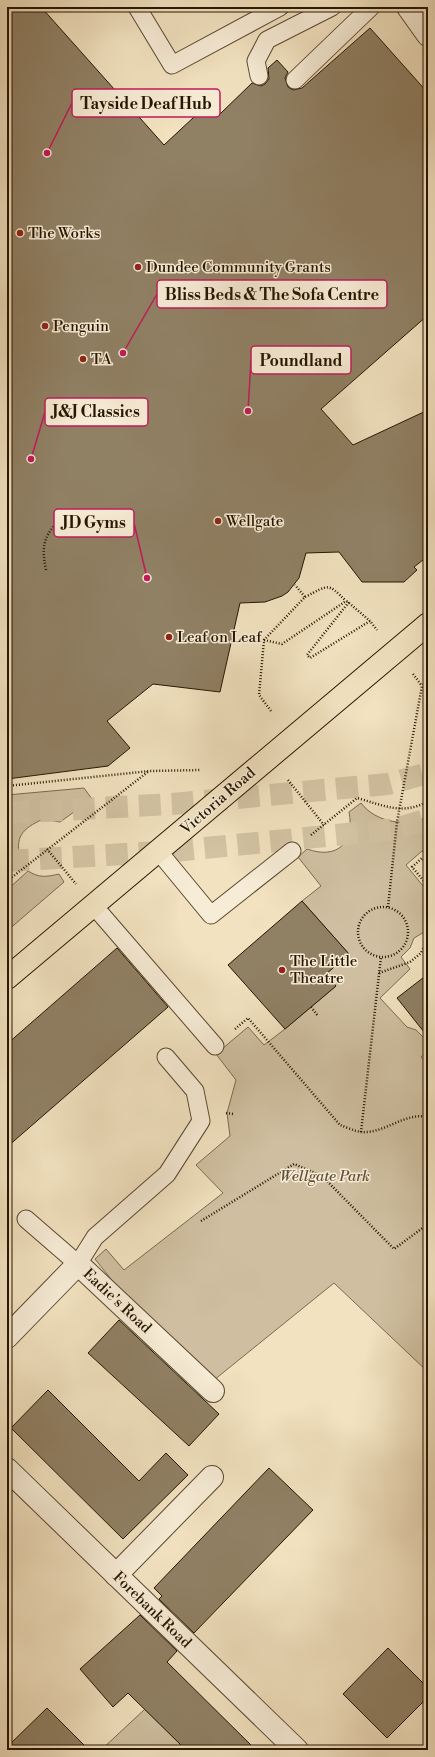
<svg xmlns="http://www.w3.org/2000/svg" width="435" height="1757" font-family="'Libre Bodoni',serif">
<style>
.green{fill:#cfbfa0;stroke:#7a6a50}
.building{fill:#908064;stroke:#261501}
.lines{fill:none;stroke-linecap:round;stroke-linejoin:round}
.primary-tunnel{stroke:#d3c3a3;stroke-width:22;stroke-dasharray:22 11;stroke-linecap:butt}
.service-casing{stroke:#594831;stroke-width:19}
.minor-casing{stroke:#594831;stroke-width:24}
.tertiary-casing{stroke:#594831;stroke-width:24}
.primary-casing{stroke:#261501;stroke-width:24}
.path{stroke:#261501;stroke-width:2.5;stroke-dasharray:1 2;stroke-linecap:butt}
.service{stroke:#f7ecd6;stroke-width:17}
.minor{stroke:#f7ecd6;stroke-width:22}
.tertiary{stroke:#f7ecd6;stroke-width:22}
.primary{stroke:#f2e2c0;stroke-width:22}
.poi-dot{fill:#8f2418;stroke:#f7ecd6;stroke-width:1.5}
.labels{text-anchor:middle;dominant-baseline:central;stroke-width:3;stroke-linejoin:round;paint-order:stroke}
.poi-label{font-size:15px;fill:#261501;stroke:#f7ecd6;text-anchor:start}
.street-label{font-size:15px;fill:#261501;stroke:#f7ecd6}
.park-label{font-size:15px;font-style:italic;fill:#615039;stroke:#f7ecd6}
.leader{fill:none;stroke:#c2185b;stroke-width:1.5}
.callout-dot{fill:#c2185b;stroke:#f7ecd6;stroke-width:1.5}
.callout{fill:#f7ecd6;stroke:#c2185b;stroke-width:1.5}
.callout-label{font-size:16px;text-anchor:middle;font-weight:bold;fill:#261501}
</style>
<rect width="100%" height="100%" fill="#f2e2c0"/>
<filter id="stains"><feTurbulence type="fractalNoise" baseFrequency=".005" numOctaves="4"/><feColorMatrix values="0 0 0 0 .2 0 0 0 0 .09 0 0 0 0 .02 0 0 0 .5 -.17"/></filter>
<radialGradient id="worn" r=".72"><stop offset=".6" stop-color="#630" stop-opacity="0"/><stop offset="1" stop-color="#630" stop-opacity=".3"/></radialGradient>
<!-- green -->
<g class="green">
<path d="M84 788 92 799 60 822 43 819C22 829 14 837 21 860L7 871V795Z"/>
<path d="M361 803C376 823 407 827 428 817V839L425 841 428 846V858L422 851 406 865 428 892V918L426 921V931L414 938 410 948 401 957 410 969 380 998 407 1027 416 1030 428 1042V1052L421 1057 428 1065V1310L424 1313 428 1316V1372L334 1283 214 1380 119 1289 95 1259 106 1249 124 1270 223 1193 196 1165 230 1136 227 1113 236 1080 216 1054 248 1027 264 1045 285 1029 336 986 326 974 349 954 302 901 321 886 298 857 307 849C338 860 355 842 349 812Z"/>
<path d="M28 871C39 878 46 877 59 874L64 882 7 931V890Z"/>
<path d="M145 1709 186 1750H101Z"/>
</g>
<!-- building -->
<g class="building">
<path d="M7 7H41L164 145 209 103 220 114 252 83 261 86 265 84 269 79 268 68 277 60 288 72 285 78 288 87 293 90 302 88 370 28 428 93V315L321 409 353 445 428 410V556L414 567 417 570 404 582H362L339 552 306 553 299 578 288 592 282 596 265 602 240 603 220 692 153 684 107 721 130 748 108 766 7 779Z"/>
<path d="M302 901 349 954 326 974 336 986 285 1029 228 965Z"/>
<path d="M117 948 168 1007 7 1147V1044Z"/>
<path d="M428 974V1037L397 998Z"/>
<path d="M119 1320 219 1414 189 1446 88 1353Z"/>
<path d="M48 1390 139 1481 166 1453 188 1475 123 1539 11 1428Z"/>
<path d="M269 1468 313 1510 194 1633 159 1599 162 1596 154 1588Z"/>
<path d="M140 1615 177 1651 167 1662 256 1750H186L128 1693 113 1707 80 1669Z"/>
<path d="M388 1648 428 1688V1697L387 1738 343 1694Z"/>
<path d="M47 1708 89 1750H7V1747Z"/>
</g>
<g class="lines">
<!-- primary-tunnel -->
<g class="primary-tunnel">
<path d="M7 813 172 804 388 784 428 773"/>
<path d="M7 861 175 851 396 829 428 819"/>
</g>
<!-- service casing -->
<g class="service-casing">
<g id="service">
<path d="M137 7 172 65 280 7"/>
<path d="M259 76 256 61 267 40 332 7"/>
<path d="M295 80 371 7"/>
<path d="M159 852 211 915 292 851"/>
<path d="M94 906 215 1046"/>
<path d="M26 1219 78 1264 95 1237 167 1174 201 1121 195 1091 166 1057"/>
</g>
</g>
<!-- minor casing -->
<g class="minor-casing">
<g id="minor">
<path d="M7 1337 78 1264 213 1391"/>
<path d="M7 1469 297 1750"/>
<path d="M116 1575 212 1477"/>
</g>
</g>
<!-- tertiary casing -->
<g class="tertiary-casing">
<path id="tertiary" d="M408 7 428 35"/>
</g>
<!-- primary casing -->
<g class="primary-casing">
<path id="primary" d="M7 978 428 624"/>
</g>
<!-- path -->
<g class="path">
<path d="M46 570C42 550 42 538 57 523"/>
<path d="M305 597C329 585 327 582 346 601"/>
<path d="M349 603 370 621"/>
<path d="M264 640 282 644 346 601 349 602 307 655 310 658 370 621 377 630"/>
<path d="M413 674 422 686"/>
<path d="M271 711 259 695 264 640 305 597 295 585"/>
<path d="M288 780 324 825"/>
<path d="M7 786 150 771 201 770"/>
<path d="M311 835 357 798C383 805 403 816 428 801"/>
<path d="M47 849 76 884"/>
<path d="M428 864 422 858 412 867 428 886"/>
<path d="M7 881 149 771"/>
<circle cx="383" cy="932" r="25"/>
<path d="M388 907 397 822 422 686 428 681"/>
<path d="M379 973 410 962 421 953 428 939"/>
<path d="M311 1007 318 1016"/>
<path d="M235 1029 248 1018 340 1125C346 1127 354 1131 361 1132 385 1134 404 1112 428 1117"/>
<path d="M226 1113 233 1114"/>
<path d="M361 1132 381 957"/>
<path d="M201 1221 294 1164 322 1176 394 1249 428 1224"/>
</g>
<!-- service -->
<use href="#service" class="service"/>
<!-- minor -->
<use href="#minor" class="minor"/>
<!-- tertiary -->
<use href="#tertiary" class="tertiary"/>
<!-- primary -->
<use href="#primary" class="primary"/>
</g>
<!-- markers -->
<g class="poi-dot">
<circle cx="20" cy="233" r="4"/>
<circle cx="138" cy="267" r="4"/>
<circle cx="45" cy="326" r="4"/>
<circle cx="83" cy="359" r="4"/>
<circle cx="218" cy="521" r="4"/>
<circle cx="169" cy="637" r="4"/>
<circle cx="282" cy="970" r="4"/>
</g>
<g class="labels">
<!-- poi labels -->
<g class="poi-label">
<text x="28" y="233">The Works</text>
<text x="146" y="267">Dundee Community Grants</text>
<text x="53" y="326">Penguin</text>
<text x="91" y="359">TA</text>
<text x="226" y="521">Wellgate</text>
<text x="177" y="637">Leaf on Leaf</text>
<text x="290" y="961">The Little<tspan x="290" dy="17">Theatre</tspan></text>
</g>
<!-- street labels -->
<g class="street-label">
<text transform="translate(218 801) rotate(-41)">Victoria Road</text>
<text transform="translate(117 1301) rotate(43)">Eadie's Road</text>
<text transform="translate(152 1610) rotate(44)">Forebank Road</text>
</g>
<!-- park labels -->
<g class="park-label">
<text x="325" y="1176">Wellgate Park</text>
</g>
</g>
<!-- callouts -->
<path class="leader" d="M47 153L72 103M123 353L157 294M248 411L251 360M31 459L45 412M147 578L134 523"/>
<g class="callout-dot">
<circle cx="47" cy="153" r="4"/>
<circle cx="123" cy="353" r="4"/>
<circle cx="248" cy="411" r="4"/>
<circle cx="31" cy="459" r="4"/>
<circle cx="147" cy="578" r="4"/>
</g>
<g class="callout">
<rect x="72" y="89" width="148" height="28" rx="4"/>
<rect x="157" y="280" width="230" height="28" rx="4"/>
<rect x="251" y="346" width="100" height="28" rx="4"/>
<rect x="45" y="398" width="103" height="28" rx="4"/>
<rect x="54" y="509" width="80" height="28" rx="4"/>
</g>
<g class="callout-label">
<text x="146" y="109">Tayside Deaf Hub</text>
<text x="272" y="300">Bliss Beds &amp; The Sofa Centre</text>
<text x="301" y="366">Poundland</text>
<text x="96" y="417">J&amp;J Classics</text>
<text x="94" y="528">JD Gyms</text>
</g>
<!-- margin -->
<rect width="435" height="1757" fill="none" stroke="#f2e2c0" stroke-width="24"/>
<rect x="8" y="8" width="419" height="1741" fill="none" stroke="#261501" stroke-width="2"/>
<rect x="12" y="12" width="411" height="1733" fill="none" stroke="#261501"/>
<rect width="100%" height="100%" filter="url(#stains)"/>
<rect width="100%" height="100%" fill="url(#worn)"/>
</svg>
